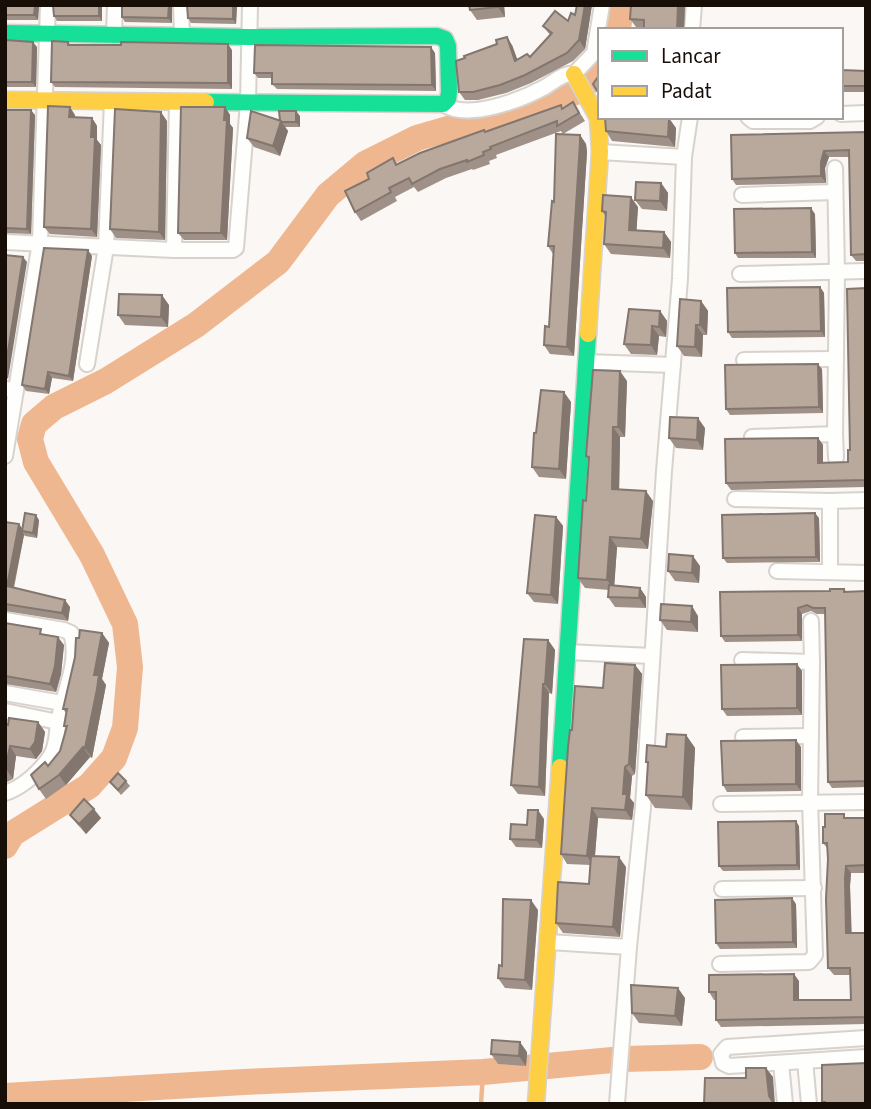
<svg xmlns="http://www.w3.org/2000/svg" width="871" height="1109" font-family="'Source Sans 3',sans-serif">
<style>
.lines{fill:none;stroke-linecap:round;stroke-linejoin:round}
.stream{stroke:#efb790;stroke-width:4.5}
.river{stroke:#efb790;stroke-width:26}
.street-casing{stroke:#d8d2cd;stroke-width:18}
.fast-casing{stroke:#d8d2cd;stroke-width:19}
.slow-casing{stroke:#d8d2cd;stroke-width:19}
.street{stroke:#fefefd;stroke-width:14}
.fast{stroke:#16e098;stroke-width:16}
.slow{stroke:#ffcf43;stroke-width:16}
.wall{fill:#9f9187}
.shaded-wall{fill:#82766e}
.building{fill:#b9a99d;stroke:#82766e;stroke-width:2}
</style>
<rect width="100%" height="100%" fill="#faf7f4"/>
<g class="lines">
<!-- stream -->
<path class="stream" d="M481 1104 483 1072"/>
<!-- river -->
<g class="river">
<path d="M618 30 621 5"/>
<path d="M5 846 12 834 89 786 114 758 125 728 130 667 125 624 92 555 36 462 30 439 34 424 54 407 106 381 196 325 278 262 328 195 365 164 417 138 579 91 600 69"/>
<path d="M5 1096 244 1082 483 1072 623 1059 700 1057"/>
</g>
<!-- street casing -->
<g class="street-casing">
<g id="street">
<path d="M181 5 182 36"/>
<path d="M692 30 694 5"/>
<path d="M114 35 115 5"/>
<path d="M443 104C467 121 521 100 545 87 554 82 564 72 574 74L594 53 602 5"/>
<path d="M841 114 866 113"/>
<path d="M748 117 753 121H810L817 117"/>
<path d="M600 152 684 157"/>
<path d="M742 195 835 192"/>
<path d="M5 242 174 250H233L236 248 248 103 250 5"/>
<path d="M174 250 177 102"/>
<path d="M740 274 866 271"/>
<path d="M744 360 835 359"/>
<path d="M586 362 673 365"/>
<path d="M87 364 106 247 112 101"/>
<path d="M5 389 16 390 40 242 48 5"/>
<path d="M835 434 836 458"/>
<path d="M752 437 835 434 837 273 835 168"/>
<path d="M5 456 16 390"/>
<path d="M735 499 830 501"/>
<path d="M777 571 866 573"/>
<path d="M830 572V501L866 500"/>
<path d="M5 620 64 630 71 633C80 661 64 691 59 718 56 731 58 744 51 755 42 770 22 788 5 793"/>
<path d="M567 652 651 656"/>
<path d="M742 660 812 662"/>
<path d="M5 693 62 703"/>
<path d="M5 711 58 722"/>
<path d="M743 737 811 736"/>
<path d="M721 804 866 802"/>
<path d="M722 889 814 888"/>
<path d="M549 942 629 947"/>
<path d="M720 964 809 962 815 955 810 801 812 662 811 621"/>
<path d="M866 1038 727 1047 721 1054 723 1063 729 1066 866 1057"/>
<path d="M805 1061 809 1104"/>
<path d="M781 1063 785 1104"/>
<path d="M617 1104 629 947 643 807 664 471 680 279 684 157 690 117"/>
</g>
</g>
<!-- fast casing -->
<g class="fast-casing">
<g id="fast">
<path d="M5 33 249 37 437 36 445 39 448 46 449 92 448 99 443 104 206 102"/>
<path d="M560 767 588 334"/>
</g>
</g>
<!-- slow casing -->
<g class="slow-casing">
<g id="slow">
<path d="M574 74 598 118 600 152 588 334"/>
<path d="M5 100 206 102"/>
<path d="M536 1104 560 767"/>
</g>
</g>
<!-- street -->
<use href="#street" class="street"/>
<!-- fast -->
<use href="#fast" class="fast"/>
<!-- slow -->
<use href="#slow" class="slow"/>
</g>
<!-- wall -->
<g class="wall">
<path d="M5 5H39L38 20H5Z"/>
<path d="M102 5V21H57L54 16Z"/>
<path d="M172 5V23L125 22 122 17Z"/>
<path d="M237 5 236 24 191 23 188 18Z"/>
<path d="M504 5 505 17 477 20 470 10Z"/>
<path d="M577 5H592L585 49 573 61 531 83 506 93 478 100H465L459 92 465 58 497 44 512 45 517 60 530 57 550 35 543 26 568 21 575 15Z"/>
<path d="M631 5H685L684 30H644V28L636 27 630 19Z"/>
<path d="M5 40 37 47 36 87H5Z"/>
<path d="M68 42 71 45 232 50V89L55 87 51 82Z"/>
<path d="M435 53 436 91 277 89 272 84V78H258L254 73Z"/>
<path d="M841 70 866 71V92H841Z"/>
<path d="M573 102 585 121 563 134 580 135 586 144 587 152 574 356 550 354 544 345 549 327 553 254 548 246 563 134 561 131 496 155 497 158 489 161 490 164 473 170 472 169 446 178 418 192 414 187 395 197 397 201 361 221 355 212 393 158 397 165 561 105 563 109Z"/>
<path d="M225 107 230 115V124L233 128 227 240H184L178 233Z"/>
<path d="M5 110 35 115 31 234 5 233Z"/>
<path d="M75 115V118H92L97 126V140L101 145 97 237 50 234 44 227Z"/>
<path d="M300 116V127H285L288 131 280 156 254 147 247 138 280 120Z"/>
<path d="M167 121 165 240 116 238 110 229Z"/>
<path d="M676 128 675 147 612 141 606 131Z"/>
<path d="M866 132V261H856L851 255 850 157H829L825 168 826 183 736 185 732 179Z"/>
<path d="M661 183 668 193 667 211 642 209 635 200Z"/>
<path d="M638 207 636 230 664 232 671 242 670 258 611 254 604 244 606 217 602 211Z"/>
<path d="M815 214 816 258H738L735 253Z"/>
<path d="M92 256 73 381 52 378 49 394 26 391 22 385Z"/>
<path d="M820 287 824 293 825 337 732 338 728 332Z"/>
<path d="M866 288V487L731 490 726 483 818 438 823 445V463L848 462Z"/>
<path d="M701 301 708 311 707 335H703L702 357 684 356 677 346Z"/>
<path d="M169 305 168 327 125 325 118 315Z"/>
<path d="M660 311 667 321 666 337 659 336 657 355 631 354 624 344Z"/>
<path d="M822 369 823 413 730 415 726 409Z"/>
<path d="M627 381 625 437H620L619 489 653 501 648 549 617 547 614 586 640 588 646 597V608L615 607 608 597 609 590 585 588 578 578 586 501 589 461 586 456Z"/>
<path d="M571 402 566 479 539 477 532 467 536 433Z"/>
<path d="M705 428 703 450 676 448 669 438Z"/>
<path d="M556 517 563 526 558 604 534 602 527 593Z"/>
<path d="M819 518 820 562 727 563 723 558Z"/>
<path d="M39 520 37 538 25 536 24 535 14 588 70 607 68 621 5 611V522L19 524 22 528Z"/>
<path d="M700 566 699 583 675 581 668 571Z"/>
<path d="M844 589 846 591H866V787L832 788 828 782 825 614H817L811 611 802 614V641L725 642 721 636 830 591Z"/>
<path d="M698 616V632L667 630 660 620Z"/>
<path d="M5 623 45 635 64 645 61 674 56 692 5 684Z"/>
<path d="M102 633 109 643 102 679 106 685 92 758 90 757 66 785 46 799 39 789 48 766 60 751 66 728 64 726 66 713 63 709 79 638Z"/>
<path d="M548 640 555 650 552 694 549 693 545 796 518 794 511 785Z"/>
<path d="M635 665 642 674 635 774 632 776 630 798 634 803 632 820 598 818 595 856 626 867 620 937 563 933 556 923 589 884 591 865 567 864 561 854 603 688Z"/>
<path d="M802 671V715L727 716 722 709Z"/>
<path d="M38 722 45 732 42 751 36 759 16 756 13 779 5 783V724Z"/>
<path d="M686 735 695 748 692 810 655 808 646 795 648 765 646 762 666 747Z"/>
<path d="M801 747V791L727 792 723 785Z"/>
<path d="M126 781 130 786 121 795 110 782Z"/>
<path d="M70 815 101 818 86 834 77 824Z"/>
<path d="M847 818H866V873H851L850 886 851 933H866V1024L721 1027 716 1020V1000H714L709 992 799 981V1000H851L850 975H834L828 968V849L823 843 825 827Z"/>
<path d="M544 819 542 848 516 847 510 839Z"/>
<path d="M799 826 800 870 723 871 719 866Z"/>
<path d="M796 904 797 948 720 949 716 943Z"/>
<path d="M538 910 532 990 505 988 498 978 502 966Z"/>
<path d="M685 998 682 1026 639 1023 632 1013Z"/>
<path d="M527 1052 526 1066 498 1064 491 1054Z"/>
</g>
<!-- shaded-wall -->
<g class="shaded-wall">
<path d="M35 5H39L38 20 34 15Z"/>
<path d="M99 5H102V21L99 16Z"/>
<path d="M169 5H172V23L168 18Z"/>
<path d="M233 5H237L236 24 233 19Z"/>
<path d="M497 5H504L505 17 498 7Z"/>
<path d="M585 5H592L585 49 579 40Z"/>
<path d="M678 5H685L684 30H677Z"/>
<path d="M507 37 512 45 521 69 515 61Z"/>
<path d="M33 42 37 47 36 87 32 82Z"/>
<path d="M228 44 232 50V89L228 83Z"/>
<path d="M431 47 435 53 436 91 432 85Z"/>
<path d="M70 107 75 115V125L69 117Z"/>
<path d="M225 107 230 115V124L233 128 227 240 221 233Z"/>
<path d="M31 110 35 115 31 234 27 229Z"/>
<path d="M296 111 300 116V127L296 122Z"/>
<path d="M161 112 167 121 165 240 159 232Z"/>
<path d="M92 118 97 126V140L101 145 97 237 91 229Z"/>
<path d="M669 118 676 128 675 147 668 137Z"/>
<path d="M281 121 288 131 280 156 273 146Z"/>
<path d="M580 135 586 144 587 152 574 356 567 347Z"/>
<path d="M824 151 829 157 825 168 826 183 821 176V162Z"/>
<path d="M661 183 668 193 667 211 660 201Z"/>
<path d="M631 197 638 207 636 240 629 230Z"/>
<path d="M811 208 815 214 816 258 812 252Z"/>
<path d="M664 232 671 242 670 258 663 248Z"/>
<path d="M88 250 92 256 73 381 69 376Z"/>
<path d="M23 257 27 262 8 379 5 376V370Z"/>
<path d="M820 287 824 293 825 337 821 331Z"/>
<path d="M162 295 169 305 168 327 161 317Z"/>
<path d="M701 301 708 311 707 335 700 325Z"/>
<path d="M660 311 667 321 666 337 659 327Z"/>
<path d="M696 325 703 335 702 357 695 347Z"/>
<path d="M652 326 659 336 657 355 651 345Z"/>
<path d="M818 364 822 369 823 413 819 407Z"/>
<path d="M620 371 627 381 625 437 618 427Z"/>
<path d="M48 372 52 378 49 394 45 389Z"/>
<path d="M564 392 571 402 566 479 559 469Z"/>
<path d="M698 418 705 428 703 450 697 440Z"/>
<path d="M613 427 620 437 619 498 612 489Z"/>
<path d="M818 438 823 445V469L818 463Z"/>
<path d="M646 491 653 501 648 549 641 539Z"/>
<path d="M815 513 819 518 820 562 816 557Z"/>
<path d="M36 515 39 520 37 538 33 533Z"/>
<path d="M556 517 563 526 558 604 551 595Z"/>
<path d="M19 524 24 532 22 531 24 535 12 594 7 586Z"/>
<path d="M610 537 617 547 614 590 607 580Z"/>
<path d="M693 556 700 566 699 583 692 573Z"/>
<path d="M640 588 646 597V608L639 598Z"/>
<path d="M65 600 70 607 68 621 62 613Z"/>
<path d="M692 606 698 616V632L691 622Z"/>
<path d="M798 608 802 614V641L798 635Z"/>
<path d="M102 633 109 643 102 679 106 685 92 758 85 748 94 675Z"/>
<path d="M58 637 64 645 61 674 56 692 50 684Z"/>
<path d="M548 640 555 650 552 694 545 684Z"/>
<path d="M797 664 802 671V715L797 708Z"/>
<path d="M635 665 642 674 635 774 629 764Z"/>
<path d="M543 684 549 693 545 796 539 787Z"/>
<path d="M38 722 45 732 42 751 36 759 30 749Z"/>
<path d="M686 735 695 748 692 810 683 797Z"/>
<path d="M796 740 801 747V791L796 784Z"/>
<path d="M10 746 16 756 13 779 6 769Z"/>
<path d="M83 747 90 757 66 785 59 775Z"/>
<path d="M625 767 632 776 630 798 634 803 632 820 625 810 623 794Z"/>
<path d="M592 808 598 818 594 866 587 856Z"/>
<path d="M94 809 101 818 86 834 79 824Z"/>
<path d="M538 810 544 819 542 848 536 840Z"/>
<path d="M796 821 799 826 800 870 797 865Z"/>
<path d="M619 857 626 867 620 937 613 927Z"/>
<path d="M846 866 851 873 850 886 852 941 846 933 845 878Z"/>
<path d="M792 898 796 904 797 948 793 942Z"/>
<path d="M531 900 538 910 532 990 525 980Z"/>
<path d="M794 974 799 981V1008L794 1000Z"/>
<path d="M678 988 685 998 682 1026 675 1016Z"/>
<path d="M520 1042 527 1052 526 1066 519 1056Z"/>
<path d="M766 1068 773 1077 775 1104H774L769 1096Z"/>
</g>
<!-- building -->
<g class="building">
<path d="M5 5H35L34 15H5Z"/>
<path d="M53 5H99V16H54Z"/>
<path d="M122 5H169L168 18 122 17Z"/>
<path d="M187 5H233V19L188 18Z"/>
<path d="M469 5H497L498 7 470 10Z"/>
<path d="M577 5H585L579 40 567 53 525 75 500 85 473 92H459L456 61 465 58 464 56 497 44 496 40 507 37 515 61 527 54 530 57 552 33 543 26 555 11 568 21 571 13 575 15Z"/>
<path d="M631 5H678L677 30H644V20L630 19Z"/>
<path d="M5 40 33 42 32 82H5Z"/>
<path d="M52 41 68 42V45H121V42L228 44V83L51 82Z"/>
<path d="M255 45 431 47 432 85 272 84V73H254Z"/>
<path d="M841 70 866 71V86H841Z"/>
<path d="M600 74V93L599 94 593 84Z"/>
<path d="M573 102 579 113 557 126V121L490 147 491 149 483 152 484 155 467 162V160L440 169 412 184 409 178 389 188 391 192 355 212 345 191 369 179 367 173 393 158 396 165 420 153 484 130 485 132 561 105 562 109Z"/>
<path d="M48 106 70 107 69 117 92 118 91 137H95L91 229 44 227Z"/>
<path d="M181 107H225L224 120H227L221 233H178Z"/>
<path d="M115 109 161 112 159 232 110 229Z"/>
<path d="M5 110H31L27 229 5 228Z"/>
<path d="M251 111 281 121 273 146 247 138Z"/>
<path d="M279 111H296V122H282L280 120Z"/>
<path d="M605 117 669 118 668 137 606 131Z"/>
<path d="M866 132V254L851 255 849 150 824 151 821 162V176L732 179 731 135Z"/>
<path d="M556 134 580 135V143L567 347 544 345 545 326 549 327 554 246H548L552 201 554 202Z"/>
<path d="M636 182 661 183 660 201 635 200Z"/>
<path d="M603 195 631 197 629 230 664 232 663 248 604 244 606 212 602 211Z"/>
<path d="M811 208 812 252 735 253 734 209Z"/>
<path d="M44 248 88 250 69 376 48 372 45 389 22 385Z"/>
<path d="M5 255 23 257 5 370Z"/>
<path d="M820 287 821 331 728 332 727 288Z"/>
<path d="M866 288V480L726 483 725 439 818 438V463L848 462V450H850L847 289Z"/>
<path d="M119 294 162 295 161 317 118 315Z"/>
<path d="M680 299 701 301 700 325H696L695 347 677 346Z"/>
<path d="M629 309 660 311 659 327 652 326 651 345 624 344Z"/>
<path d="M818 364 819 407 726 409 725 365Z"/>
<path d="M593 370 620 371 618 427H613L612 489 646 491 641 539 610 537 607 580 578 578 583 500 586 501 589 457 586 456Z"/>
<path d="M541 390 564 392 559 469 532 467 534 433H536Z"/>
<path d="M670 417 698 418 697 440 669 438Z"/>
<path d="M25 513 36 515 33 533 22 531Z"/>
<path d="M815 513 816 557 723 558 722 515Z"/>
<path d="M535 515 556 517 551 595 527 593Z"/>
<path d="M5 522 19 524 7 586 65 600 62 613 5 604Z"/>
<path d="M669 554 693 556 692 573 668 571Z"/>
<path d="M609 585 640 588 639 598 608 597Z"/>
<path d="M830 589H844V592L866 591V781L828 782 825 608H813L807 605 798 608V635L721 636 720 592 830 591Z"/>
<path d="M661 604 692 606 691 622 660 620Z"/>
<path d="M5 623 41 629 40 634 58 637 55 666 50 684 5 676Z"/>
<path d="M80 630 102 633 94 675H99L97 689 85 748 83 747 59 775 39 789 31 775 45 762 48 766 60 751 67 726H64L67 709H63L75 657 76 638H79Z"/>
<path d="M524 639 548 640 545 684H543L539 787 511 785Z"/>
<path d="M605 663 635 665 629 764 625 767 623 794H627L625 810 592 808 587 856 561 854 568 747 570 730H572L575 686 603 688Z"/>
<path d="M797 664V708L722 709 721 665Z"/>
<path d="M9 718 38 722 35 742 30 749 10 746 5 770V724L8 725Z"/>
<path d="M667 734 686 735 683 797 646 795 648 762H646L647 745 666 747Z"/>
<path d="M796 740V784L723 785 721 741Z"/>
<path d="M118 773 126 781 118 790 110 782Z"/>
<path d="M84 799 94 809 79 824 70 815Z"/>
<path d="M528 810H538L536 840 510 839 511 824 527 825Z"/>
<path d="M825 814H844V818H866V865L846 866 845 878 846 933H866V1017L716 1020V992H709V975L794 974V1000H851L850 968H828L826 899 828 859 827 843H823V827H825Z"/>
<path d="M796 821 797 865 719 866 718 822Z"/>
<path d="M591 856 619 857 613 927 556 923 558 882 589 884Z"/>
<path d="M792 898 793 942 716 943 715 900Z"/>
<path d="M503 899 531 900 525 980 498 978 499 965 502 966Z"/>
<path d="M631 985 678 988 675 1016 632 1013Z"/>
<path d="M492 1040 520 1042 519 1056 491 1054Z"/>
<path d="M866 1063V1104H825V1102H822V1065Z"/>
<path d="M746 1068H766L769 1096 774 1104H704L705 1078H746Z"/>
</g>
<!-- border -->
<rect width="871" height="1109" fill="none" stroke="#180e08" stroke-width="14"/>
<!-- legend -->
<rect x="598" y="28" width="245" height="91" fill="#ffffff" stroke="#a39f9c" stroke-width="2"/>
<rect x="612" y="51" width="35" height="10" fill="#16e098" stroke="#a39f9c" stroke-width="2"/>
<text x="661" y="63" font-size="21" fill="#180e08">Lancar</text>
<rect x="612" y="86" width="35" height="10" fill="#ffcf43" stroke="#a39f9c" stroke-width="2"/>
<text x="661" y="98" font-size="21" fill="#180e08">Padat</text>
</svg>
